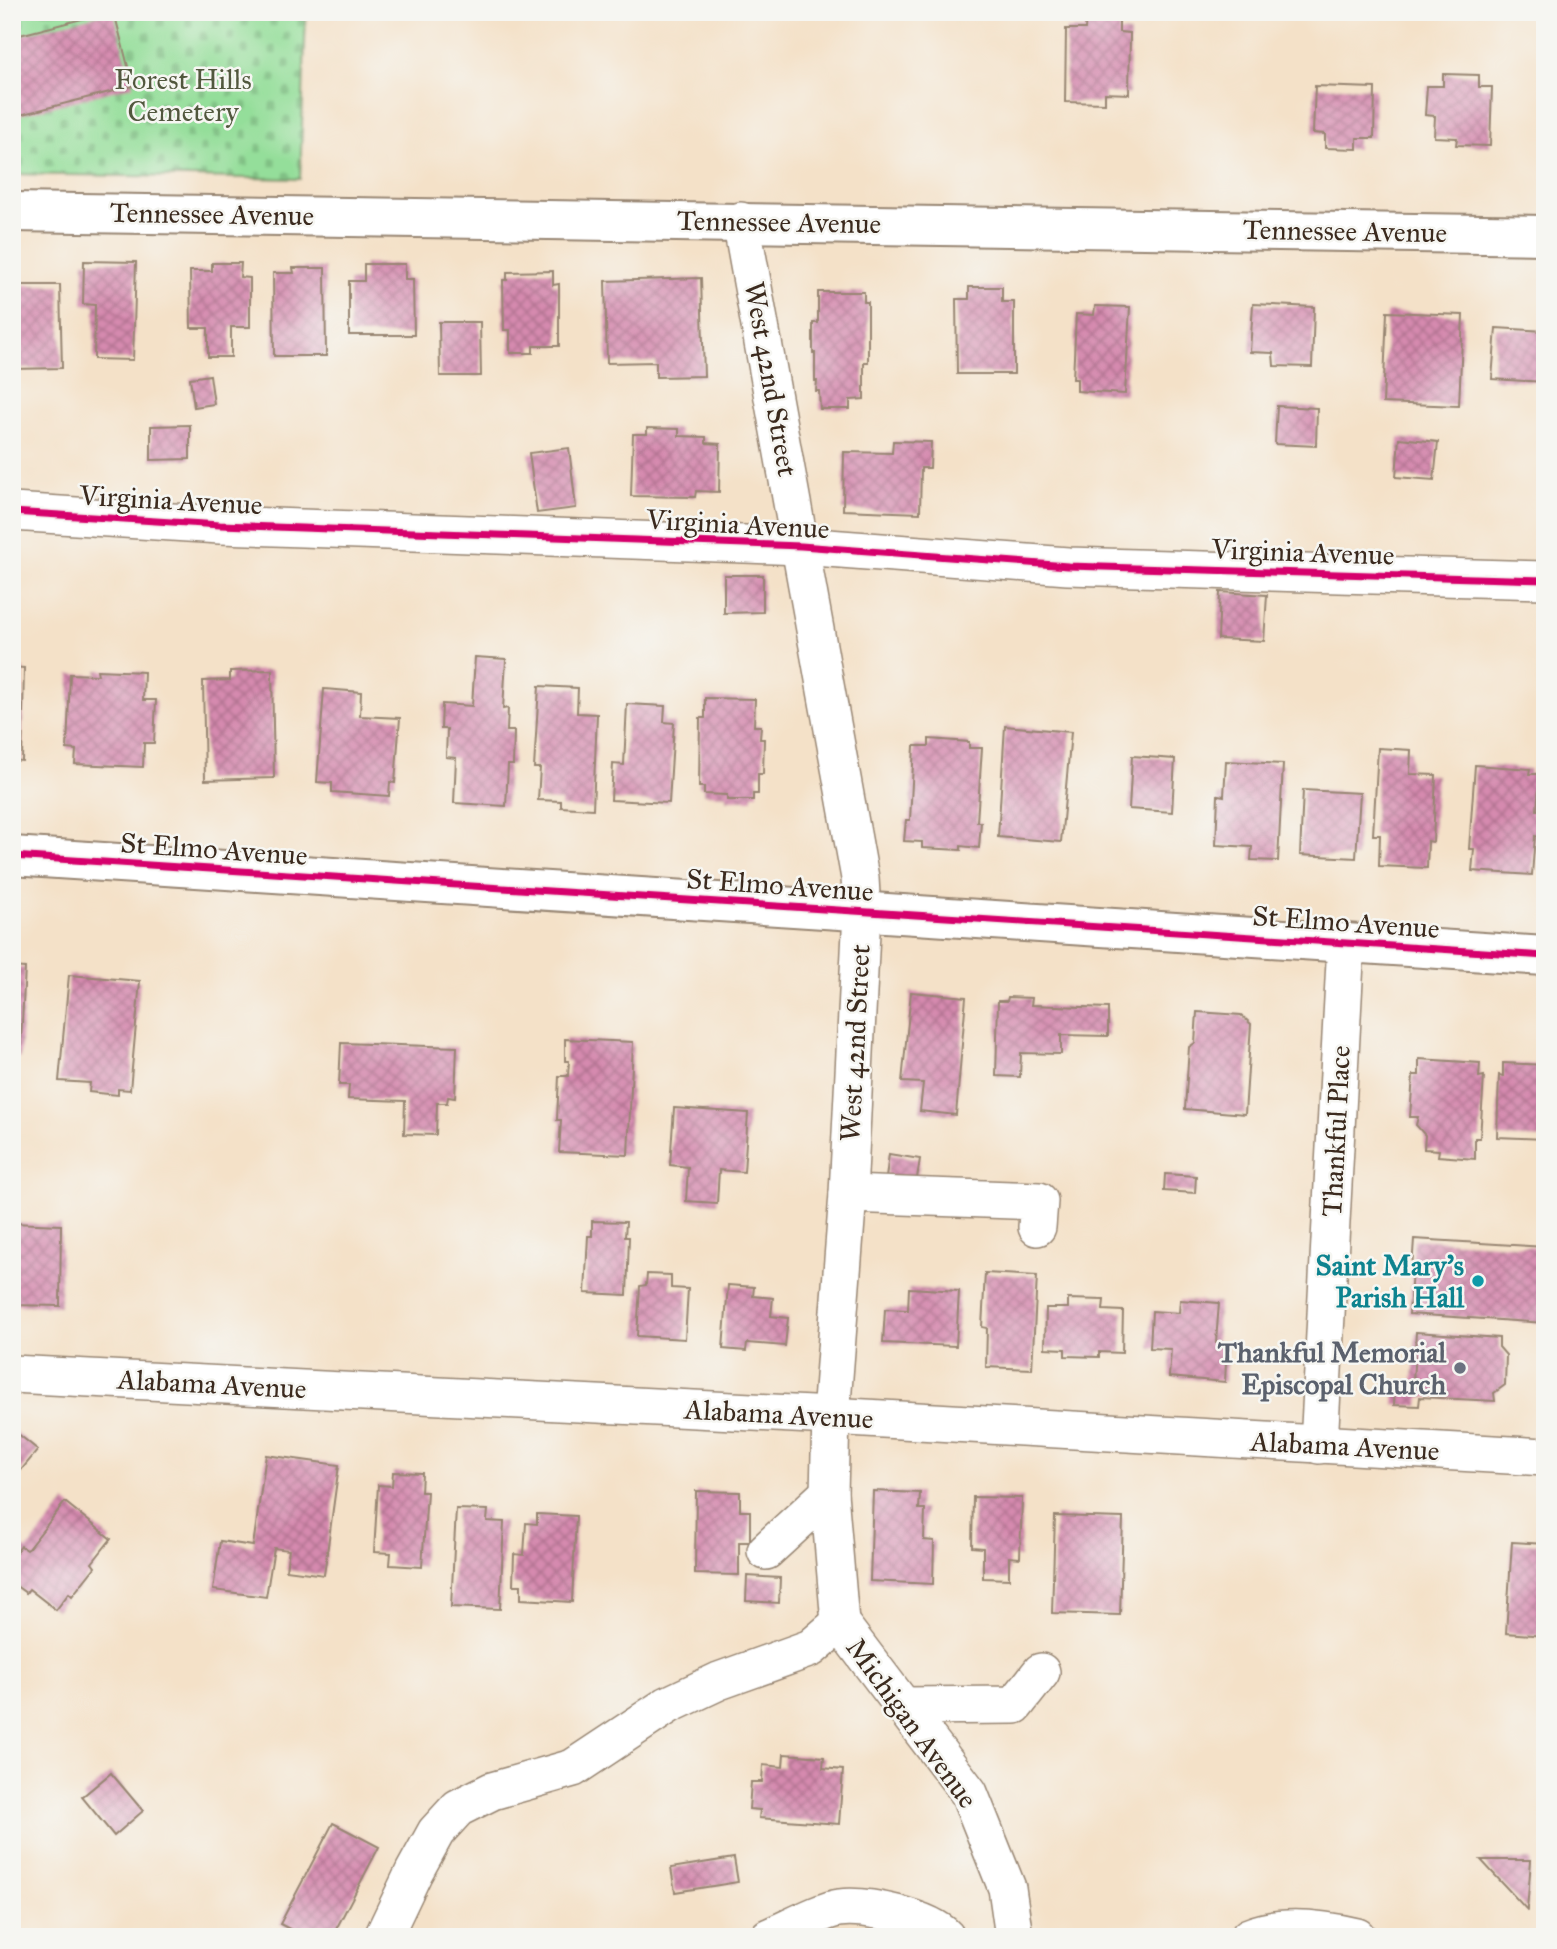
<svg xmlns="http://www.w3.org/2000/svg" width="1557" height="1949" font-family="'IM FELL Great Primer',serif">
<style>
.cemetery{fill:url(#cemetery-stones);stroke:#68845c;stroke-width:2}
.building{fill:url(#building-cross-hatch)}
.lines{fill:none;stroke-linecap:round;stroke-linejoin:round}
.street-casing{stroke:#988673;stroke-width:40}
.secondary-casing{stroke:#988673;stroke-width:42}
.street{stroke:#fff;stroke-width:37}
.secondary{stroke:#fff;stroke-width:38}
.cycleway-casing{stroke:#f6f6f2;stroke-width:11}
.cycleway{stroke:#d6006c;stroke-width:7}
.culture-dot{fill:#0f9aa8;stroke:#f6f6f2;stroke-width:2.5}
.worship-dot{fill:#6b7280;stroke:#f6f6f2;stroke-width:2.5}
.labels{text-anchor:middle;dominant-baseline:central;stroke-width:5;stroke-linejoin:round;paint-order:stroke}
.park-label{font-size:28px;fill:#51573d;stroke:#f6f6f2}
.street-label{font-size:28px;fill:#3b2a1e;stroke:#f6f6f2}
.culture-label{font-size:28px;font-weight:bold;fill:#0d838f;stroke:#f6f6f2;text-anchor:end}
.worship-label{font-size:28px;font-weight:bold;fill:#5b616d;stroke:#f6f6f2;text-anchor:end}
</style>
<defs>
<pattern id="cemetery-stones" width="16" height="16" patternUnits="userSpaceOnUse" patternTransform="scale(1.75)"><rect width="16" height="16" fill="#94de9a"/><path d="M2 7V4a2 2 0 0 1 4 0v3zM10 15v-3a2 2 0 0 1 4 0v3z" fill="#80bf84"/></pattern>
<pattern id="building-cross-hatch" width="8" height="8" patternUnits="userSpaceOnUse" patternTransform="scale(1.75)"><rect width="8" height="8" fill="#d58aaf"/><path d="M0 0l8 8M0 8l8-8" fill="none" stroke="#ae718e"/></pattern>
</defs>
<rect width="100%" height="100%" fill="#f6f6f2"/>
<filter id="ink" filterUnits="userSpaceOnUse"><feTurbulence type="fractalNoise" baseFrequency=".0143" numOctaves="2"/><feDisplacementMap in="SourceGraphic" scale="14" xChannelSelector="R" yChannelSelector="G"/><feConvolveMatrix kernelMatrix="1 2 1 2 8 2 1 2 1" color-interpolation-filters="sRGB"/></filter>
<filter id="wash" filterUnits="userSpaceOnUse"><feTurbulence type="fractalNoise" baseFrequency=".00686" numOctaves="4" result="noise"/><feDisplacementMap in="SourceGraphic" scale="28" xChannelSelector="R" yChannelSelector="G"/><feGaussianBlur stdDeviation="1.57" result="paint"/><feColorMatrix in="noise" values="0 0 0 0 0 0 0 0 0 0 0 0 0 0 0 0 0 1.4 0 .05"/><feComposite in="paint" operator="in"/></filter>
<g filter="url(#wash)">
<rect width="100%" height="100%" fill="#f4e1c8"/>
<!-- cemetery -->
<path class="cemetery" d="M12 12H306L300 179 12 174Z"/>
<g id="blocks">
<!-- building -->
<g class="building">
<path d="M109 12H114L133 86 12 117V37Z"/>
<path d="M1086 18H1119V32L1130 33 1129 94 1105 93V103L1065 102 1066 29H1085Z"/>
<path d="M1443 74 1479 75V87H1492L1490 146 1456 145 1457 138 1434 137 1435 116 1425 115 1427 86H1443Z"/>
<path d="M1315 86 1375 88 1374 138H1357V149L1325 148V134L1313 133Z"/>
<path d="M84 261 136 262 133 360 94 359 95 305 83 304Z"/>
<path d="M212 263H241L240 277 250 278V327H231V357H208V328H191L190 271H212Z"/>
<path d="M364 264H405V279H413L414 335H349V281H364Z"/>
<path d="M293 268H325L326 356H274L273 273H294Z"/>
<path d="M553 271V285L559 284V346H533V353H510V330H504L503 280H507V272Z"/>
<path d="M701 278 704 376 656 377V362L607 363 605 281Z"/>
<path d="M12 285H60L62 368 12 369Z"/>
<path d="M969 287H1002V302H1014V374H957L956 299H969Z"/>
<path d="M818 292H864V302H868V362H864V399L850 400V409H820L819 391H816L817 381H815V353H813V323H818Z"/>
<path d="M1253 304 1314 307 1312 367 1274 366 1273 353 1250 352Z"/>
<path d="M1095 306 1130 307 1125 394 1077 391V379H1073L1076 314 1094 315Z"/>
<path d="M1387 312 1463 315 1459 406 1383 403Z"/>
<path d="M439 322H480L481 376H440Z"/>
<path d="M1496 328 1545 331V382L1492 379Z"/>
<path d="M210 375 214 404 194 407 190 378Z"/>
<path d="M1277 406 1317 408 1316 446 1275 444Z"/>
<path d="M190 425V459L151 460V426Z"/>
<path d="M647 428 679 429V436L706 437V443L720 444 719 492 696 491 695 497 631 496 633 434H647Z"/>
<path d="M1399 438 1438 442 1434 480 1396 477Z"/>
<path d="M893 441 931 442 930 468H921L920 513 843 510 844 452 892 453Z"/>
<path d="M569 448 576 508 537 513 529 453Z"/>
<path d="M724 575H763V612L724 613Z"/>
<path d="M1220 592 1267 595 1264 641 1218 639Z"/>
<path d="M475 657 506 659 503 709 508 708 507 731H514L513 765H508L506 806 454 803 456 758 446 757 447 729H441L442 704 472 706Z"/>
<path d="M12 667 24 668 22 761 12 760Z"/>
<path d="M97 670 144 672 143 700H156L154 743H144L143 767 75 764 76 750 67 749 70 674 98 675Z"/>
<path d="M272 670 274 778 205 780 203 681 230 680V671Z"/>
<path d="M539 686 578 688 577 713 597 714 593 809 561 807V801L538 800 540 768H534Z"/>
<path d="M324 689 361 692 360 716 400 718 395 783 390 782 389 796 332 792V783L317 782Z"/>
<path d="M705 698 755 699 754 726H761L760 739H764L763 774H758V794H753V800H727V795L704 794V787H699L700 718H705Z"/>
<path d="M627 704 665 706 664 722 674 723 669 803 611 800 613 764 624 765Z"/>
<path d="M1005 726 1071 732 1061 842 998 837Z"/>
<path d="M929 739 969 742V748H982L977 822H981L979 848 961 846V850L922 848V842L904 841 906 820H910L914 746H929Z"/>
<path d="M1378 748 1411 750 1410 774 1436 775 1433 842 1428 841 1427 868 1379 866 1380 835H1373Z"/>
<path d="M1132 756 1175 759 1172 812 1129 809Z"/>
<path d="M1226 761 1283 764 1278 861 1251 860 1252 847 1216 845 1218 795 1224 796Z"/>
<path d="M1475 765 1530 769 1529 774H1540L1537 810H1541L1539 837 1535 836 1532 875 1472 871 1474 849H1469Z"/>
<path d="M1303 790 1360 793 1356 858 1300 855Z"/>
<path d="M12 967 25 968 20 1058H12Z"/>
<path d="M69 975 140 981 130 1090 118 1089V1095L89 1092 90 1083 59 1081Z"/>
<path d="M911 992 966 997 956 1115 920 1111 923 1083 902 1082Z"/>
<path d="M1008 997 1032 998 1031 1005 1108 1008V1036L1061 1035V1054L1021 1053 1020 1077 996 1076 998 1001H1007Z"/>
<path d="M1197 1012 1241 1015 1251 1024 1245 1114 1185 1109 1189 1047 1195 1043Z"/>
<path d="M565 1039 633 1042 628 1155 559 1152 561 1120H557L559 1076H568L569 1061H565Z"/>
<path d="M341 1043 457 1047 455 1098 448 1097 447 1103H437L436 1135 404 1134 405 1101 348 1099 349 1085H339Z"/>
<path d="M1419 1059 1480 1063 1479 1077 1484 1076 1480 1138H1475V1159L1438 1156 1439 1150 1424 1149 1425 1135 1416 1125 1418 1117H1410L1413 1075H1419Z"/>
<path d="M1503 1063 1545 1065V1139L1497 1137 1499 1075 1503 1076Z"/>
<path d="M674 1108 748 1113 744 1172 719 1170 717 1203 686 1201 688 1167 670 1165Z"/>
<path d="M889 1154 920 1159 915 1191 885 1186Z"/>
<path d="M1165 1174 1196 1176 1195 1193 1164 1191Z"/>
<path d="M592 1221 626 1222 625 1237H629L627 1295 585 1293 588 1236H592Z"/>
<path d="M12 1223 61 1225 60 1306 12 1305Z"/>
<path d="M1414 1239 1545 1247V1323L1409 1314Z"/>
<path d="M985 1273 1037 1276 1032 1369 986 1367 987 1328 982 1327Z"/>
<path d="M647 1274 671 1275V1288L688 1289 685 1339 637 1336 640 1286 646 1285Z"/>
<path d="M728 1285 754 1287 753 1296 773 1298 771 1316 788 1318 785 1346 747 1343 746 1351 723 1349Z"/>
<path d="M909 1288 959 1291 956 1346 883 1343 885 1309 908 1310Z"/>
<path d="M1068 1299 1104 1300 1103 1310 1123 1311 1122 1353 1099 1352V1357L1065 1356V1349L1045 1348 1046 1308H1068Z"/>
<path d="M1180 1300 1219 1303 1216 1342 1227 1343 1225 1382 1169 1377 1171 1349 1150 1348 1152 1311 1179 1313Z"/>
<path d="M1416 1332 1499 1338V1347L1506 1355 1505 1385 1494 1393 1495 1401 1420 1397 1419 1406 1394 1405 1395 1381 1413 1382Z"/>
<path d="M12 1429 38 1450 12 1481Z"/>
<path d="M266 1455 339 1465 324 1575 286 1570 289 1550 274 1548 266 1597 213 1590 220 1541 253 1546Z"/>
<path d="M393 1472 422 1473 421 1492H427L422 1567 390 1565 391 1553 374 1552 378 1485 392 1486Z"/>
<path d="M696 1491 740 1492V1511H750V1542H739V1575L695 1574Z"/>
<path d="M873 1491 920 1493 919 1509H925L924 1540 934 1541 933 1584 870 1581Z"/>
<path d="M973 1497 1022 1498 1020 1558 1009 1557V1579L983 1578V1548L972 1547Z"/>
<path d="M65 1502 111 1539 92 1563 95 1567 72 1596 69 1593 56 1610 29 1589 26 1593 12 1583V1558L21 1546 27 1550Z"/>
<path d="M456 1509 488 1510 487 1521 504 1522 500 1609 451 1607Z"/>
<path d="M537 1514 576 1516 572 1602 521 1599V1585H513L514 1554 524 1555 526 1523 537 1524Z"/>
<path d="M1055 1516 1123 1518 1120 1615 1052 1613Z"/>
<path d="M1512 1542 1545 1544V1636L1506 1633Z"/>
<path d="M747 1576 780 1578 779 1603 746 1601Z"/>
<path d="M784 1754 824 1757 823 1768 843 1770 839 1824 759 1818 760 1810 749 1809 751 1782H762L763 1765 783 1767Z"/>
<path d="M111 1773 143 1811 114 1836 82 1797Z"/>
<path d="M333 1823 379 1847 332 1937H305L280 1924Z"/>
<path d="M734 1858 738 1882 675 1892 671 1868Z"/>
<path d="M1481 1860H1531L1527 1910Z"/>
</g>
</g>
</g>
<g filter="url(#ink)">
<use href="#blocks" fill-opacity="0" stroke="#988673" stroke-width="2"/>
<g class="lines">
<!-- street casing -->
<g class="street-casing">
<g id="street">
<path d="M741 221 860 878 862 912 848 1194 831 1416 829 1493 840 1623"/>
<path d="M12 512 220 525 801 546 1068 566 1545 580"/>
<path d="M848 1194 1039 1201 1037 1227"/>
<path d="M12 1374 831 1416 1545 1457"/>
<path d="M1319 1445 1346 943"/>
<path d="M766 1551 829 1493"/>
<path d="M840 1623 969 1793 1007 1888 1014 1937"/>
<path d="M905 1706 1015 1705 1041 1672"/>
<path d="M383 1937 414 1872 436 1832 458 1808 492 1791 573 1768 668 1705 719 1681 811 1648 840 1623"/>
<path d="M769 1937C786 1930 823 1910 839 1908 865 1904 929 1918 946 1937"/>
<path d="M1249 1937C1281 1923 1323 1929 1357 1937"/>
</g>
</g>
<!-- secondary casing -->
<g class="secondary-casing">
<g id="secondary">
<path d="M12 212 1545 235"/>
<path d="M12 856 1545 956"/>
</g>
</g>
<!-- street -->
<use href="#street" class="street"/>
<!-- secondary -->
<use href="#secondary" class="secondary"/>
<!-- cycleway casing -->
<g class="cycleway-casing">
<g id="cycleway">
<path d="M12 512 220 525 801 546 1068 566 1545 580"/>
<path d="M12 856 1545 956"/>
</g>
</g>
<!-- cycleway -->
<use href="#cycleway" class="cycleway"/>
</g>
</g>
<!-- markers -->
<circle class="culture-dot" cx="1478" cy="1281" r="7"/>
<circle class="worship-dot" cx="1460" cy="1368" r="7"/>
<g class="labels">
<!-- park labels -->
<g class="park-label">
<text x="183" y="79">Forest Hills<tspan x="183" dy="32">Cemetery</tspan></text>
</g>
<!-- street labels -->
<g class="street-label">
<text transform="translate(212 214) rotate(1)">Tennessee Avenue</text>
<text transform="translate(779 222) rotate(1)">Tennessee Avenue</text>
<text transform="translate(1345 231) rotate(1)">Tennessee Avenue</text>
<text transform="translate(771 379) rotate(80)">West 42nd Street</text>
<text transform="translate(171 500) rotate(3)">Virginia Avenue</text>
<text transform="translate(738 524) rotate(3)">Virginia Avenue</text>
<text transform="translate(1303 552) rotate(2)">Virginia Avenue</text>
<text transform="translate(214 849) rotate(4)">St Elmo Avenue</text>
<text transform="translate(780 885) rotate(4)">St Elmo Avenue</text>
<text transform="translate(1346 922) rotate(4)">St Elmo Avenue</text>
<text transform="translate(855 1043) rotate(-87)">West 42nd Street</text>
<text transform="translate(1336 1131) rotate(-87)">Thankful Place</text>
<text transform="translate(212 1384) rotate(3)">Alabama Avenue</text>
<text transform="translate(779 1414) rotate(3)">Alabama Avenue</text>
<text transform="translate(1345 1446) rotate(3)">Alabama Avenue</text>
<text transform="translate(912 1723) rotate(54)">Michigan Avenue</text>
</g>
<!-- culture labels -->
<g class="culture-label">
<text x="1464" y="1265">Saint Mary's<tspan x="1464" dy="32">Parish Hall</tspan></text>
</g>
<!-- worship labels -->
<g class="worship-label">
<text x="1446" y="1352">Thankful Memorial<tspan x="1446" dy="32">Episcopal Church</tspan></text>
</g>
</g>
<!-- margin -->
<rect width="1557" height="1949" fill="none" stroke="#f6f6f2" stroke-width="42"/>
</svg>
